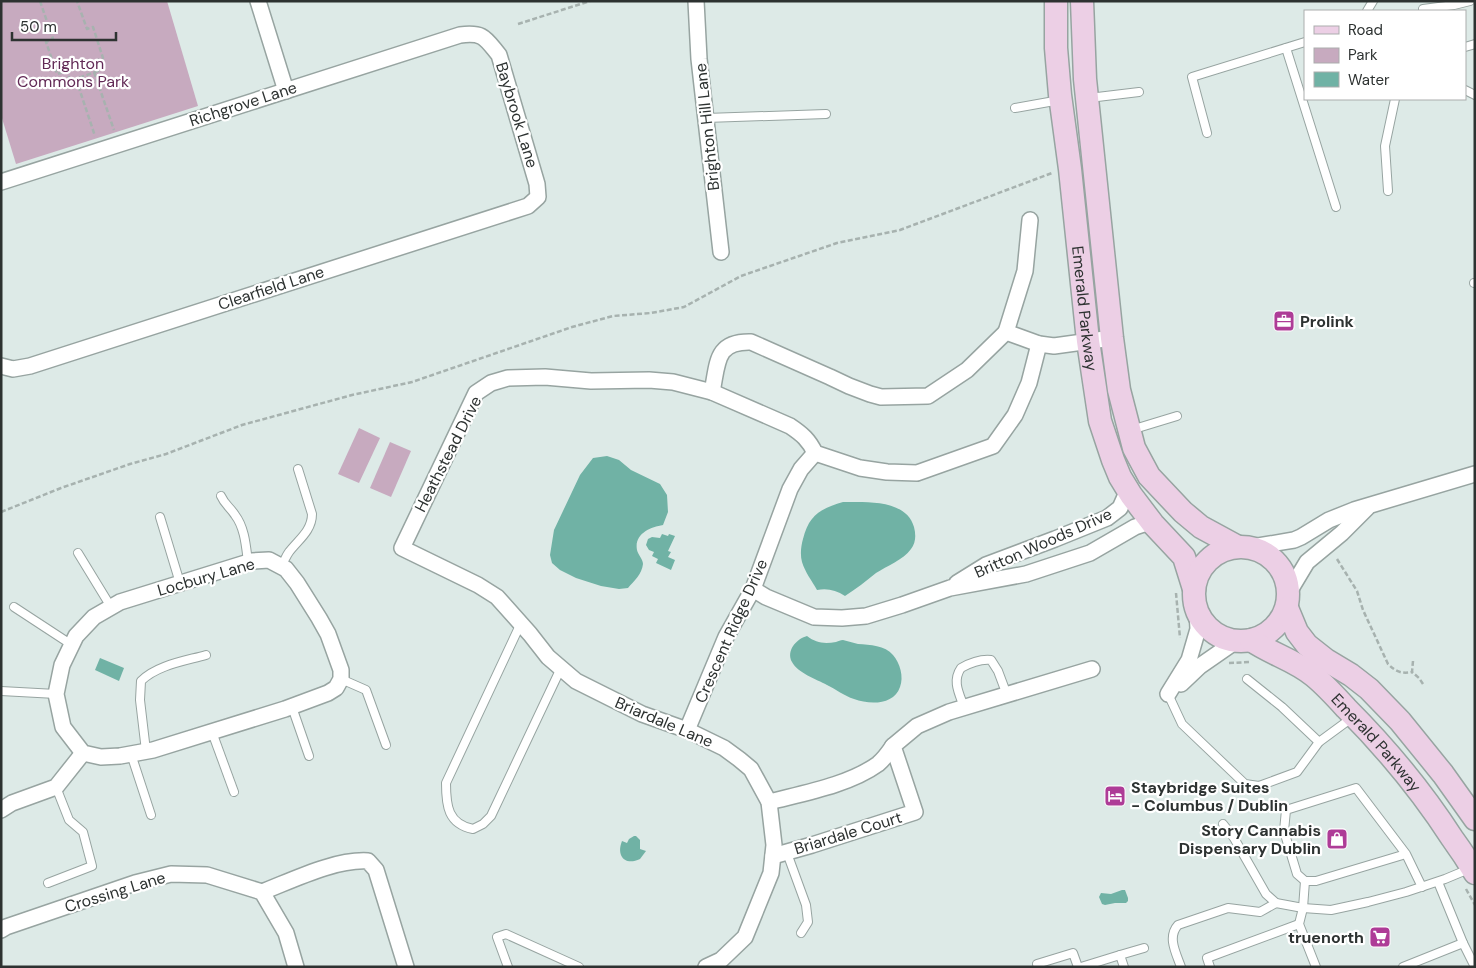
<svg xmlns="http://www.w3.org/2000/svg" width="1476" height="968" font-family="'DM Sans',sans-serif">
<style>
.green{fill:#c7aabf}
.water{fill:#70b2a5}
.lines{fill:none;stroke-linecap:round;stroke-linejoin:round}
.lane-casing{stroke:#97a4a1;stroke-width:10}
.street-casing{stroke:#97a4a1;stroke-width:18}
.secondary-casing{stroke:#97a4a1;stroke-width:25}
.path{stroke:#a7b2af;stroke-width:2.5;stroke-dasharray:5 2.5;stroke-linecap:butt}
.lane{stroke:#fff;stroke-width:8}
.street{stroke:#fff;stroke-width:15}
.secondary{stroke:#eccfe5;stroke-width:22}
.labels{text-anchor:middle;dominant-baseline:central;stroke-width:4.5;stroke-linejoin:round;paint-order:stroke}
.park-label{font-size:16px;fill:#622a56;stroke:#fff}
.street-label{font-size:16px;fill:#2d3231;stroke:#fff}
.poi-label{font-size:16px;font-weight:bold;fill:#2d3231;stroke:#fff;text-anchor:start}
</style>
<rect width="100%" height="100%" fill="#ddeae7"/>
<!-- green -->
<g class="green">
<path d="M1 1H167L198 106 16 164 1 115Z"/>
<path d="M359 428 380 438 359 483 338 474Z"/>
<path d="M390 442 411 451 391 497 370 488Z"/>
</g>
<!-- water -->
<g class="water">
<path d="M607 456 619 460 631 470 660 484 667 495 668 512 663 525C650 527 634 534 637 550 638 555 643 559 643 564 642 574 634 581 628 588L619 589 601 586 576 578 560 570 552 563 550 555 554 530 580 475 593 458Z"/>
<path d="M843 502C866 502 906 499 914 527 916 535 916 542 911 549 903 560 887 566 876 573 866 581 856 589 845 596 836 590 827 588 817 590 812 581 805 572 802 562 800 555 801 546 803 539 809 515 820 509 843 502Z"/>
<path d="M662 534 668 536 669 534 675 536 668 551 671 552 668 557 675 560 671 570 656 563 658 559 652 556 654 552 649 550 646 545 648 539 652 537 660 538Z"/>
<path d="M807 636C816 643 824 644 836 642 839 641 840 640 843 640 848 641 853 643 858 644 870 645 885 645 893 655 900 663 904 677 900 687 894 705 870 705 854 699 844 696 836 689 827 685 816 679 798 673 792 662 786 651 796 639 807 636Z"/>
<path d="M100 658 124 668 119 681 95 670Z"/>
<path d="M634 836H636L640 840V849L646 851 640 859C625 866 616 856 622 841L627 843 629 839Z"/>
<path d="M1122 890H1125L1128 898V901L1126 903H1115L1105 905 1102 904 1099 897 1101 893 1111 894Z"/>
</g>
<g class="lines">
<!-- lane casing -->
<g class="lane-casing">
<g id="lane">
<path d="M1423 9 1454 5 1470 1"/>
<path d="M1367 11 1373 1"/>
<path d="M1465 47 1475 44"/>
<path d="M1286 48 1336 207"/>
<path d="M1465 90 1475 95"/>
<path d="M1089 98 1139 92"/>
<path d="M1015 108 1060 100"/>
<path d="M706 118 826 114"/>
<path d="M1207 133 1192 77 1305 42"/>
<path d="M1388 191 1385 146 1395 99"/>
<path d="M1474 283H1475"/>
<path d="M1131 430 1177 416"/>
<path d="M221 496C225 505 230 507 235 515 245 528 246 547 248 562"/>
<path d="M160 517 180 583"/>
<path d="M78 553 111 607"/>
<path d="M281 566C284 562 286 556 289 552 298 540 312 531 312 514L298 469"/>
<path d="M14 607 72 645"/>
<path d="M521 623 446 783C446 806 448 824 473 829L483 824 491 816 561 668"/>
<path d="M341 679 366 690 386 745"/>
<path d="M1247 679 1282 707 1319 742"/>
<path d="M1 691 56 694"/>
<path d="M1168 694 1182 724 1245 784 1259 786 1297 772 1319 742 1353 717"/>
<path d="M292 707 309 756"/>
<path d="M964 707C959 693 952 681 961 668 970 663 982 659 991 660L998 671 1007 695"/>
<path d="M212 732 234 792"/>
<path d="M146 751 140 700 141 681C157 665 185 661 206 655"/>
<path d="M131 754 151 815"/>
<path d="M1223 824 1234 838 1266 894 1276 903 1303 908 1331 910 1368 902 1406 892 1445 879 1469 869"/>
<path d="M787 853 806 905 808 922 801 933"/>
<path d="M1406 854 1316 881H1305L1297 874 1284 831 1286 810 1356 788 1406 854 1422 887"/>
<path d="M1305 881 1303 908 1299 924 1316 967"/>
<path d="M1438 882 1463 943"/>
<path d="M48 883 92 866 83 832 69 820 56 787"/>
<path d="M508 967 497 937 506 934 579 967"/>
<path d="M1038 967 1037 964 1073 953 1078 967"/>
<path d="M1081 967 1120 955"/>
<path d="M1124 967 1120 955 1144 948"/>
<path d="M1181 967C1176 953 1167 937 1178 925L1228 908 1260 912 1276 903"/>
<path d="M1210 967 1207 958 1299 924"/>
<path d="M1403 967 1463 943 1475 967"/>
</g>
</g>
<!-- street casing -->
<g class="street-casing">
<g id="street">
<path d="M258 1 286 91"/>
<path d="M696 1 699 59 721 252"/>
<path d="M1 182 460 35C484 32 485 38 499 55L537 184 538 197 528 206 30 366 13 369 1 366"/>
<path d="M1006 332 1025 271 1030 220"/>
<path d="M712 392C718 363 715 341 751 342L830 377 849 386 870 394 881 397 928 396 967 370 1006 332 1039 344 1054 346 1112 338"/>
<path d="M1252 547 1294 540 1301 537 1329 520 1354 510 1475 474"/>
<path d="M269 560 286 569 297 583 319 618 328 634 341 670V679L336 688 328 693 285 709 153 750 120 756 101 757 83 753 63 727 56 694 62 665 76 636 94 617 120 602 252 561Z"/>
<path d="M957 583 986 565 1055 539 1107 518 1120 508 1128 490"/>
<path d="M753 589 766 597 814 617 842 618 866 616 902 605 950 588 1026 574 1090 553 1135 527 1144 524H1153"/>
<path d="M1289 592 1307 562 1342 533 1367 508"/>
<path d="M1181 684 1200 666 1236 641"/>
<path d="M1168 694 1189 660 1198 629 1197 610"/>
<path d="M687 730 726 637 753 589 790 489 801 469 815 453"/>
<path d="M769 802C804 793 849 785 878 764 884 759 889 752 893 746"/>
<path d="M1 810 12 803 56 787 83 753"/>
<path d="M773 856 812 845 915 812 893 746 917 726 949 712 1092 669"/>
<path d="M262 892C293 880 335 859 368 861L376 870 406 967"/>
<path d="M1 930 6 927 135 883 171 874 207 875 262 892 286 933 296 967"/>
<path d="M706 967 721 960 745 937 771 873 774 845 769 802 751 769 739 759 724 748 687 730 642 714 576 681 548 657 530 634 497 597 478 585 402 548 476 393 491 383 508 378 545 377 591 381 649 380 673 382 712 392 790 426C802 434 809 440 815 453L860 468 887 472 917 473 993 446 1015 415 1029 383 1039 344"/>
</g>
</g>
<!-- secondary casing -->
<g class="secondary-casing">
<g id="secondary">
<path id="s1" d="M1056 1V48L1060 95 1070 169 1088 341 1100 421 1113 460 1120 477 1131 495 1153 524 1184 557 1194 589"/>
<path d="M1082 1 1085 79 1112 338 1119 390 1134 448 1149 476 1183 512 1201 527 1236 546"/>
<circle cx="1241" cy="594" r="47"/>
<path d="M1287 608 1297 632 1307 645 1326 660 1351 675 1369 689 1400 721 1443 774 1475 819"/>
<path id="s2" d="M1251 640C1271 654 1295 660 1314 676 1325 685 1336 697 1346 708 1386 748 1421 790 1452 838 1460 849 1468 861 1475 873"/>
</g>
</g>
<!-- path -->
<g class="path">
<path d="M40 1 53 39 46 42 57 74 67 71 70 81 98 71 95 61 103 58 93 27 87 29 77 1"/>
<path d="M518 24 590 1"/>
<path d="M94 72 114 130"/>
<path d="M76 79 95 136"/>
<path d="M1 512 61 488 130 464 166 454 242 425 352 395 412 382 572 327 613 316 651 313 684 307 741 276 837 243 900 230 1052 173"/>
<path d="M1337 559 1357 591 1363 610 1388 664C1396 672 1402 674 1412 672"/>
<path d="M1176 593 1180 638"/>
<path d="M1413 661 1412 672 1419 678 1423 684"/>
<path d="M1229 663 1251 662"/>
<path d="M1466 889 1475 905"/>
</g>
<!-- lane -->
<use href="#lane" class="lane"/>
<!-- street -->
<use href="#street" class="street"/>
<!-- secondary -->
<use href="#secondary" class="secondary"/>
</g>
<!-- icons -->
<defs>
<g id="office-square" transform="scale(1.125)"><rect x="-9" y="-9" width="18" height="18" rx="4" fill="#ae3c97" stroke="#fff"/><path d="M-6-3h4V-5.5h4V-3h4V5H-6ZM-1-4.5V-3h2v-1.5ZM-6 0V1H6V0Z" fill="#fff"/></g>
<g id="hotel-square" transform="scale(1.125)"><rect x="-9" y="-9" width="18" height="18" rx="4" fill="#ae3c97" stroke="#fff"/><path d="M-6-4.5h1.5V1H6V5H4.5V3h-9V5H-6ZM-4 0a1.8 1.8 0 1 1 3.6 0ZM.5 0V-2.5h3Q6-2.5 6 0Z" fill="#fff"/></g>
<g id="shop-square" transform="scale(1.125)"><rect x="-9" y="-9" width="18" height="18" rx="4" fill="#ae3c97" stroke="#fff"/><path d="M-5-2.5h2.3a2.7 3.5 0 0 1 5.4 0H5L5.5 6h-11ZM-1.5-2.5h3a1.5 2.3 0 0 0-3 0Z" fill="#fff"/></g>
<g id="supermarket-square" transform="scale(1.125)"><rect x="-9" y="-9" width="18" height="18" rx="4" fill="#ae3c97" stroke="#fff"/><path d="M-6-5.5h2.5l.6 2H6L4.5 2H-2.5L-4.4-4H-6ZM-1.5 3.2a1.3 1.3 0 1 0 .1 0ZM3 3.2a1.3 1.3 0 1 0 .1 0Z" fill="#fff"/></g>
</defs>
<g fill-rule="evenodd">
<use href="#office-square" x="1284" y="321"/>
<use href="#hotel-square" x="1115" y="796"/>
<use href="#shop-square" x="1337" y="839"/>
<use href="#supermarket-square" x="1380" y="937"/>
</g>
<g class="labels">
<!-- park labels -->
<g class="park-label">
<text x="73" y="63">Brighton<tspan x="73" dy="18">Commons Park</tspan></text>
</g>
<!-- street labels -->
<g class="street-label">
<text transform="translate(243 104) rotate(-18)">Richgrove Lane</text>
<text transform="translate(517 115) rotate(73)">Baybrook Lane</text>
<text transform="translate(707 127) rotate(-96)">Brighton Hill Lane</text>
<text transform="translate(271 288) rotate(-18)">Clearfield Lane</text>
<text stroke="none"><textPath href="#s1" startOffset="309">Emerald Parkway</textPath></text>
<text transform="translate(448 454) rotate(-63)">Heathstead Drive</text>
<text transform="translate(1043 543) rotate(-24)">Britton Woods Drive</text>
<text transform="translate(206 577) rotate(-16)">Locbury Lane</text>
<text transform="translate(731 631) rotate(-66)">Crescent Ridge Drive</text>
<text transform="translate(664 722) rotate(23)">Briardale Lane</text>
<text stroke="none"><textPath href="#s2" startOffset="164">Emerald Parkway</textPath></text>
<text transform="translate(848 833) rotate(-17)">Briardale Court</text>
<text transform="translate(115 892) rotate(-17)">Crossing Lane</text>
</g>
<!-- poi labels -->
<g class="poi-label">
<text x="1300" y="321">Prolink</text>
<text x="1131" y="787">Staybridge Suites<tspan x="1131" dy="18">- Columbus / Dublin</tspan></text>
<text x="1321" y="830" text-anchor="end">Story Cannabis<tspan x="1321" dy="18">Dispensary Dublin</tspan></text>
<text x="1364" y="937" text-anchor="end">truenorth</text>
</g>
</g>
<!-- border -->
<rect width="1476" height="968" fill="none" stroke="#2d3231" stroke-width="5"/>
<!-- legend -->
<rect x="1304" y="10" width="162" height="90" fill="#ffffff" stroke="#abadad"/>
<rect x="1314" y="26" width="25" height="8" fill="#eccfe5" stroke="#abadad"/>
<text x="1348" y="35" font-size="15" fill="#2d3231">Road</text>
<rect x="1314" y="48" width="25" height="15" fill="#c7aabf" stroke="#abadad"/>
<text x="1348" y="60" font-size="15" fill="#2d3231">Park</text>
<rect x="1314" y="72" width="25" height="15" fill="#70b2a5" stroke="#abadad"/>
<text x="1348" y="85" font-size="15" fill="#2d3231">Water</text>
<!-- scale -->
<path d="M12 32v8h104v-8" fill="none" stroke="#2d3231" stroke-width="2.5"/>
<text x="20" y="32" font-size="15" fill="#2d3231" stroke="#ffffff" stroke-width="4" paint-order="stroke">50 m</text>
</svg>
